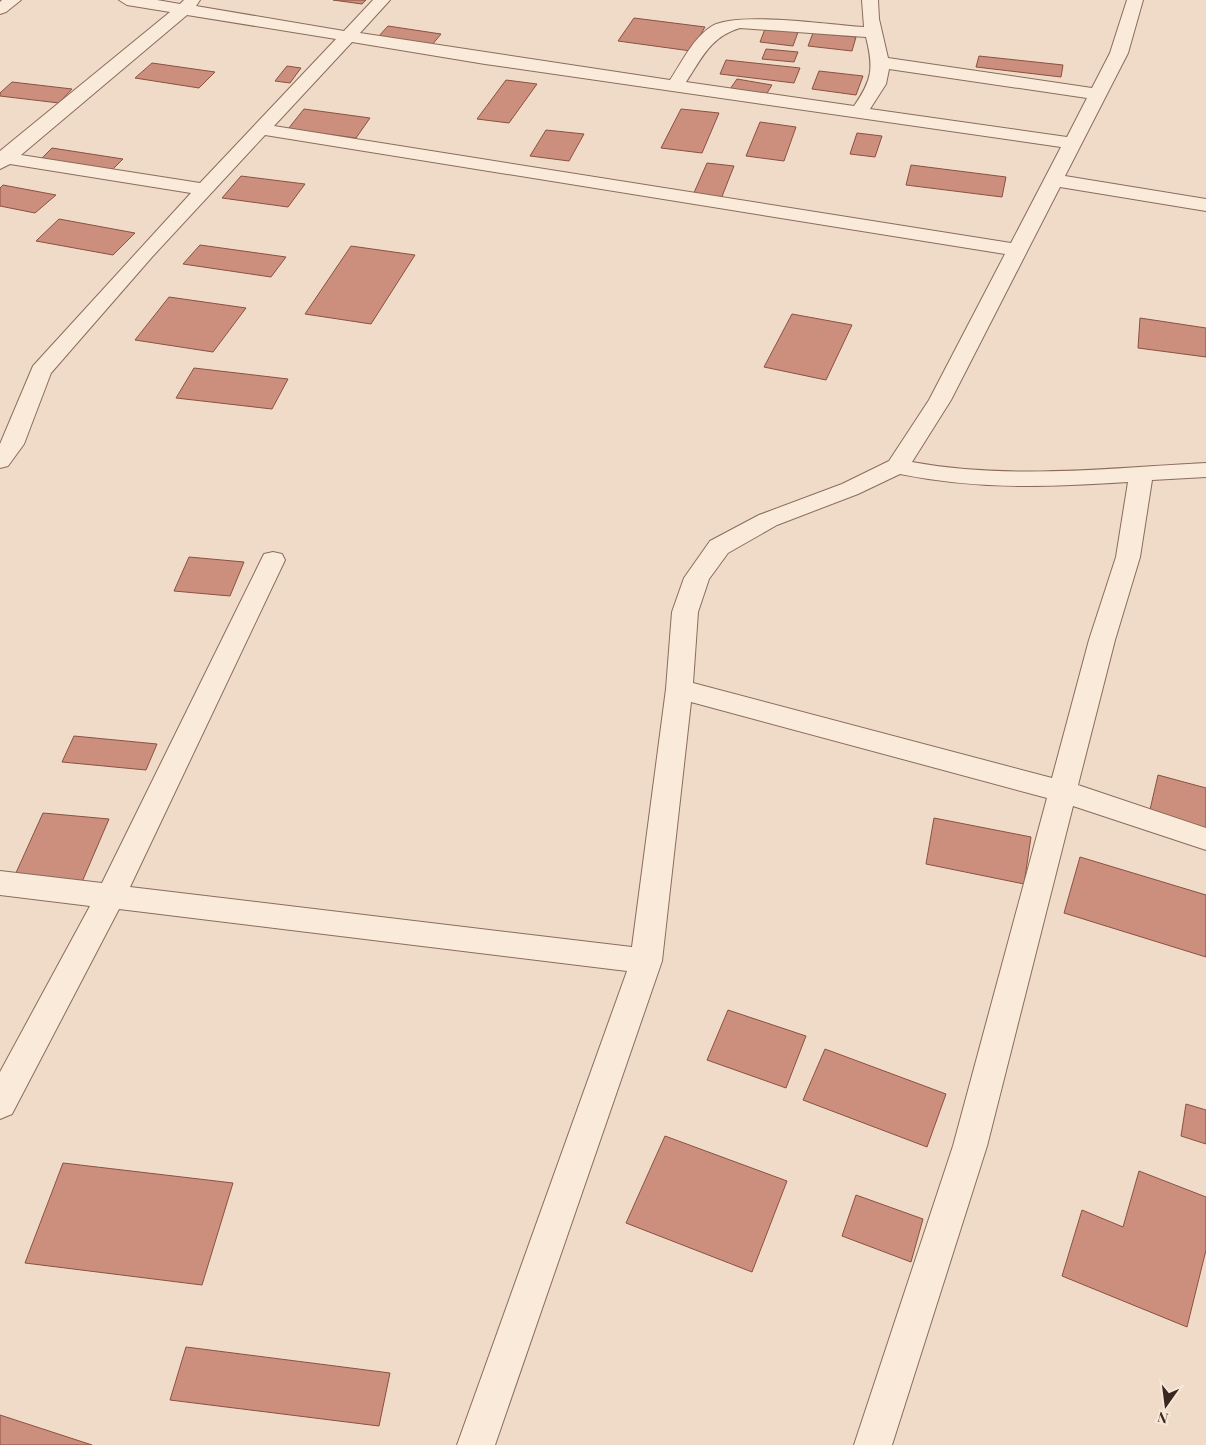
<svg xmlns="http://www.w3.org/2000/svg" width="1206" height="1445" font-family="'Playfair Display',serif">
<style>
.building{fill:#cd8f7d;stroke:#8a5142}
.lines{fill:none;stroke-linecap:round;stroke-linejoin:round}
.minor-casing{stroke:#8b6c5c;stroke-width:2}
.minor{fill:#f9eada;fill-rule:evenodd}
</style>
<rect width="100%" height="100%" fill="#efdbc7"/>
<!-- building -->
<g class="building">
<path d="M333 0H366L362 4Z"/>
<path d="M634 18 705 27 691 51 618 41Z"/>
<path d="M388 26 441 34 432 45 378 37Z"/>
<path d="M765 29 798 32 793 46 760 42Z"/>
<path d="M813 33 856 37 852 51 808 46Z"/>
<path d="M766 49 798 52 794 62 762 59Z"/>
<path d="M979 56 1063 65 1061 77 976 67Z"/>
<path d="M726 60 800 68 794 83 720 74Z"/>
<path d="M152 63 215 72 199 88 135 78Z"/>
<path d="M287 66 301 68 290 83 275 81Z"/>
<path d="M819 71 863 76 856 95 812 89Z"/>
<path d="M737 79 772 85 764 98 728 92Z"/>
<path d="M506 80 537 84 509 123 477 119Z"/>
<path d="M12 82 72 89 59 103 0 96V93Z"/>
<path d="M304 109 370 118 356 138 288 129Z"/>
<path d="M681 109 719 113 702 153 661 148Z"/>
<path d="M760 122 796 127 784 161 746 156Z"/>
<path d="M546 130 584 134 569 161 530 156Z"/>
<path d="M857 133 882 136 875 157 850 154Z"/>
<path d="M52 148 123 159 110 172 38 162Z"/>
<path d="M707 163 734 166 721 199 693 195Z"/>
<path d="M911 165 1006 177 1002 197 906 185Z"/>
<path d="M241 176 305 184 288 207 222 198Z"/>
<path d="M3 185 56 195 35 213 0 206V188Z"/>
<path d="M59 219 135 233 113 255 36 241Z"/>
<path d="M200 245 286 257 271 277 183 264Z"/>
<path d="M351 246 415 255 371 324 305 314Z"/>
<path d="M169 297 246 308 213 352 135 340Z"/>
<path d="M792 314 852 325 826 380 764 367Z"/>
<path d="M1140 318 1206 328V357L1138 348Z"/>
<path d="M194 368 288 379 272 409 176 398Z"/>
<path d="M189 557 244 562 230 596 174 591Z"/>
<path d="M74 736 157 744 146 770 62 762Z"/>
<path d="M1158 775 1206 788V831L1149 814Z"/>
<path d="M43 813 109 819 82 882 15 875Z"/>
<path d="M934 818 1031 837 1024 884 926 864Z"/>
<path d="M1080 857 1206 895V957L1064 913Z"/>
<path d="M728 1010 806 1036 786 1088 707 1060Z"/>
<path d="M825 1049 946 1094 927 1147 803 1100Z"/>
<path d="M1186 1104 1206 1110V1144L1181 1136Z"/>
<path d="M665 1136 787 1181 752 1272 626 1223Z"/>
<path d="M63 1163 233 1183 202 1285 25 1263Z"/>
<path d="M1139 1171 1206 1197V1250L1187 1327 1062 1276 1082 1210 1123 1227Z"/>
<path d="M856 1195 923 1219 911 1262 842 1236Z"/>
<path d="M186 1347 390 1373 379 1426 170 1400Z"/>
<path d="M0 1415 92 1445H0Z"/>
</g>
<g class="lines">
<!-- minor casing -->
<g class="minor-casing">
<g id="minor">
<path d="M2 0H21L6 12 0 14V2Z"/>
<path d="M119 0H157L180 4 184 0H200L196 6 344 31 373 0H390L360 33 670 80C682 62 693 38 712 26 737 11 831 25 864 27L862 0H878L879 19 888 58 1092 88 1110 53 1127 0H1143L1128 53 1065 176 1206 199V211L1060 187 951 400 912 462C1009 480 1108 468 1206 463V477L1152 480 1140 557 1115 640 1078 785 1206 828V850L1073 806 987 1146 892 1445H854L953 1146 1047 798 691 702 662 961 495 1445H457L627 971 119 909 12 1114 0 1119V1072L90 906 0 895V871L102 883 261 560 264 554 273 552 282 554 285 560 130 887 632 947 666 689 672 612 684 578 710 541 759 515 842 484 889 461 929 400 1005 254 265 135 152 257 51 373 24 444 8 466 0 468V444L33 366 191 193 10 164 0 169V151L170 12 127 5ZM187 15 336 39 200 183 21 155ZM740 28 866 37C874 69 872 80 854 106L686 82C702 58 710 37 740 28ZM352 42 485 64 1061 147 1011 243 274 126ZM889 69 1087 98 1067 137 870 109 886 84ZM900 474C979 490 1048 487 1128 482L1116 557 1089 640 1052 778 693 683 698 612 709 579 728 553 777 525 858 494Z"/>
</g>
</g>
<!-- minor -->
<use href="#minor" class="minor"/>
</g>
<!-- north arrow -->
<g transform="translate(1166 1405) rotate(194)" stroke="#f6e7d7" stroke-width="4" paint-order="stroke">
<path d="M0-4L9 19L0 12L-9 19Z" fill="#3b2820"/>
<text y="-8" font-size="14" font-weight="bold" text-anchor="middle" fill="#3b2820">N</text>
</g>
</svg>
